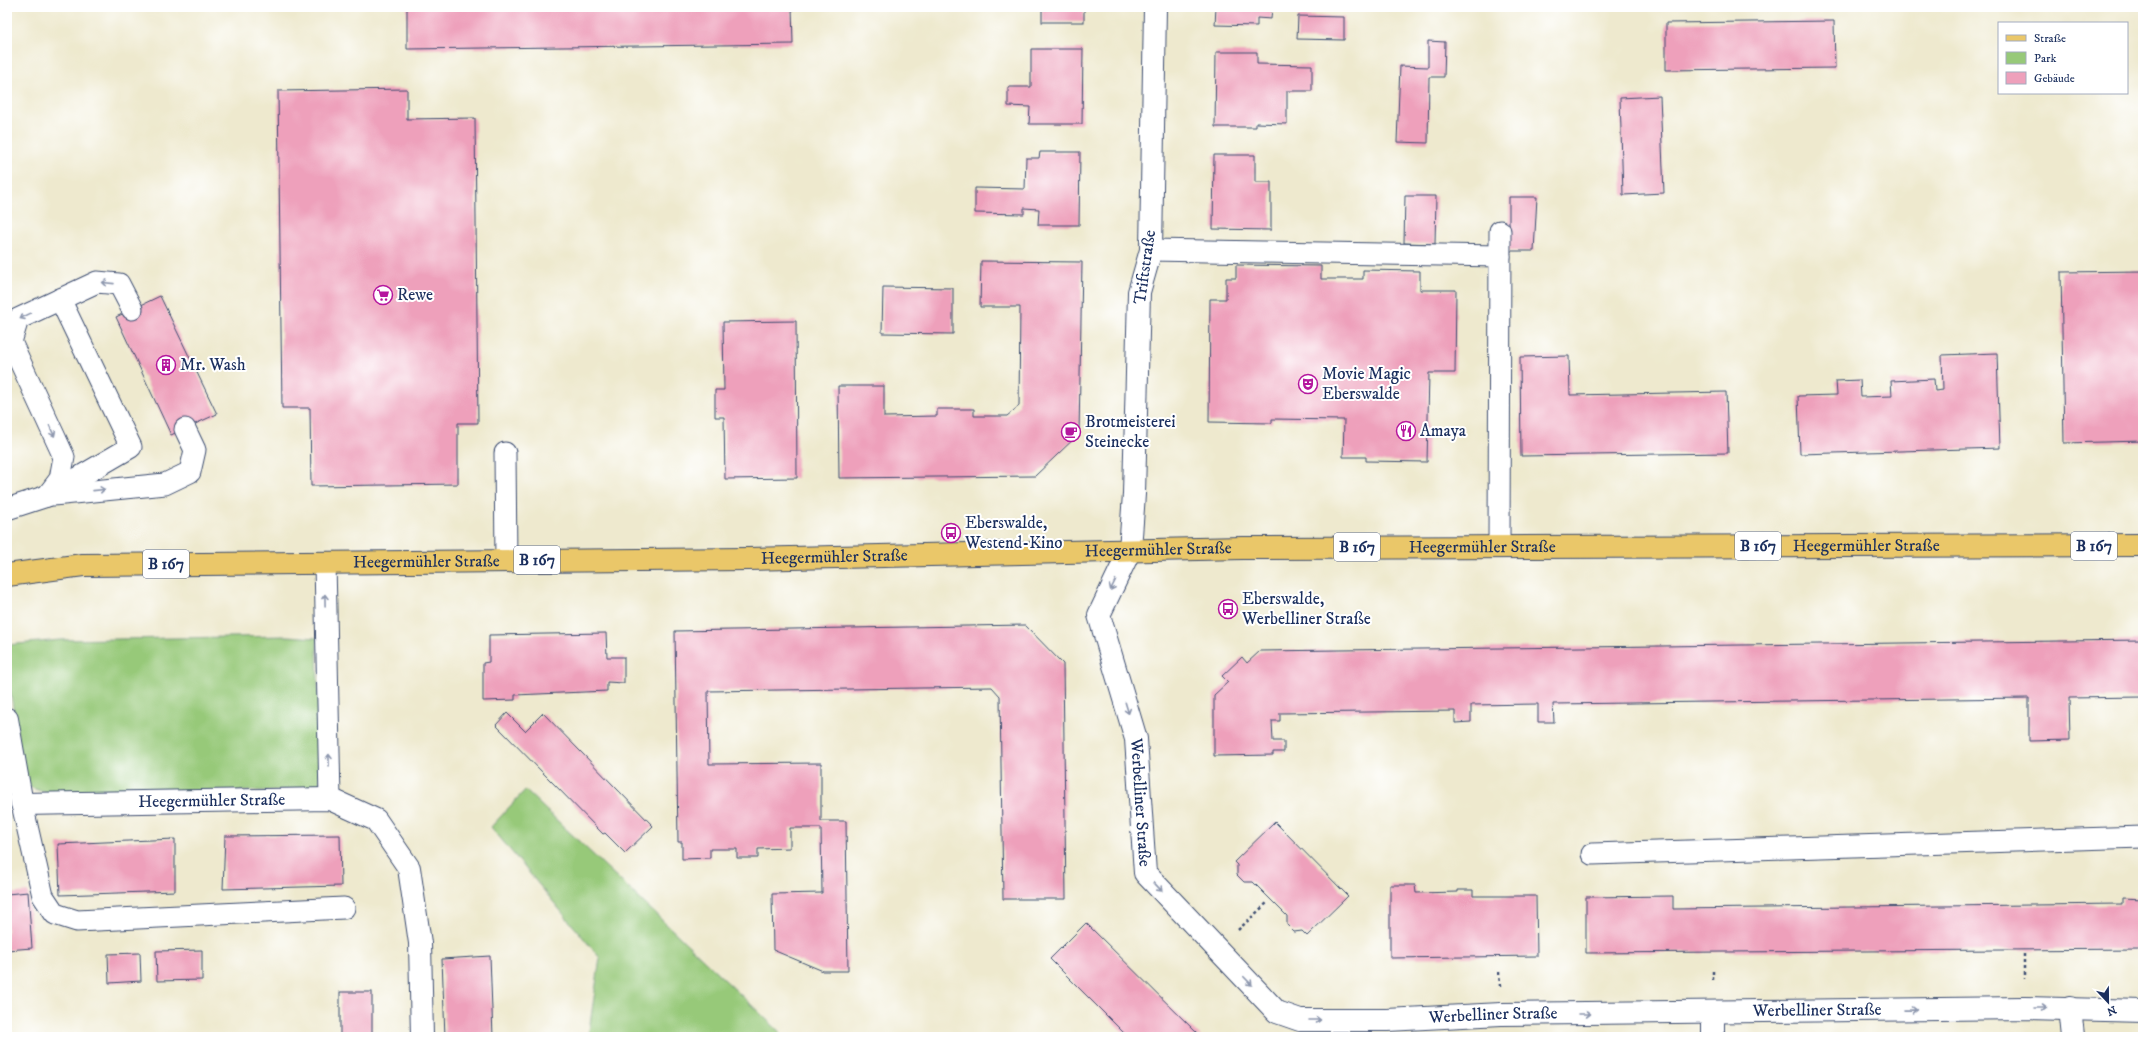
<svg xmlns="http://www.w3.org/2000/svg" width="2150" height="1044" font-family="'IM FELL DW Pica',serif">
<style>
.green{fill:#97c979;stroke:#597c6c}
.building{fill:#eea0bb}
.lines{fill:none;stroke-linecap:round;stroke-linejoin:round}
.service-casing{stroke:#3b4b6f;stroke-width:23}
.minor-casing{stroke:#3b4b6f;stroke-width:24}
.primary-casing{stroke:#3b4b6f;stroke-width:24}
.path{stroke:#3b4b6f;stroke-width:2.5;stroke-dasharray:3 3;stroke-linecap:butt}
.service{stroke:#fff;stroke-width:21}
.minor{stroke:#fff;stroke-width:22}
.primary{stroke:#eac769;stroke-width:22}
.oneway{stroke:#8d97ae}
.labels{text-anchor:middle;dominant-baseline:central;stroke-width:4;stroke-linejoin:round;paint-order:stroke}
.shield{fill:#fff;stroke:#5f6d8e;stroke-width:1}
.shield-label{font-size:16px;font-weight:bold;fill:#1b2f5e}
.street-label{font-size:17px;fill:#1b2f5e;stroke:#fff}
.poi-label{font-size:17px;fill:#1b2f5e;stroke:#fff;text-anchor:start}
</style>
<rect width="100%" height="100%" fill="#fff"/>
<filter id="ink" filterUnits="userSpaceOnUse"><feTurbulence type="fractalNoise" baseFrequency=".025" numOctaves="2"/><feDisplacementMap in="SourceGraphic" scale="8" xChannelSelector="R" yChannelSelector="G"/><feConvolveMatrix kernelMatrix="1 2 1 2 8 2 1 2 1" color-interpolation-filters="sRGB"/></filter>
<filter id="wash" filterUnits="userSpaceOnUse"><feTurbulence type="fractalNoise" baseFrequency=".012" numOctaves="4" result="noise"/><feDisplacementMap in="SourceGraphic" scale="16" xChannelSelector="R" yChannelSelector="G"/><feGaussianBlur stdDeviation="0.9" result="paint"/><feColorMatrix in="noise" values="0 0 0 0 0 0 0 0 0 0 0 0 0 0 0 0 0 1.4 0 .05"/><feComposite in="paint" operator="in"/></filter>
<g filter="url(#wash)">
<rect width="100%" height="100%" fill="#eee9ce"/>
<!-- green -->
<g class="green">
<path d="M287 636 317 638 320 790 50 794 26 786 7 671V645L60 640Z"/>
<path d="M525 790 785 1037H588L600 958 491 827Z"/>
</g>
<g id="blocks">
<!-- building -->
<g class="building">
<path d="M407 7H792L793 44 407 49Z"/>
<rect x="1042" y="7" width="42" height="15"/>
<path d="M1216 7H1272L1271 19 1257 18V26L1215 25Z"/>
<path d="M1298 16 1344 17V40L1297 39Z"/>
<path d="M1834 21 1835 68 1666 70V23Z"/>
<path d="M1428 41 1445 42 1444 77H1429L1428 143 1397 142 1400 66 1428 67Z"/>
<path d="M1031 49H1083L1082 124H1029L1030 107 1008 106V87H1031Z"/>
<path d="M1216 52H1257V64L1312 65V91H1287V124L1256 123V127H1215Z"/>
<path d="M407 89V119L475 118 478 423H458V484L311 486 310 408H282L278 91Z"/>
<path d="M1660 96 1664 193 1623 195 1620 98Z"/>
<path d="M1040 152H1080L1079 225H1038L1039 209 1024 208V214L975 213V188L1025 189 1026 158H1039Z"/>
<path d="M1214 155H1255V182H1271V230L1213 229Z"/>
<path d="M1405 196H1436L1435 244 1404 243Z"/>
<path d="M1509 197H1537L1534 251H1509Z"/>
<path d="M981 261 1082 262 1079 434 1035 476 839 478 838 386H884V417L937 416V409H974V416H1007L1019 406 1020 307H980Z"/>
<path d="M1236 265 1321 266V279H1363V270L1420 271V290H1456L1455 373H1429L1427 462 1366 461V457H1343L1344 420 1272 419V423L1209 422 1210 299H1226V278H1236Z"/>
<path d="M2143 271V441L2064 443 2061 272Z"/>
<path d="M883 287 953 288V334L882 333Z"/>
<path d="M160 296 217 414 171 435 116 317Z"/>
<path d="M796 321 797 478 725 479 724 417H715V390H724L723 322Z"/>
<path d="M1997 353 2000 448 1800 454 1798 396 1837 395 1836 381 1860 380 1861 397 1892 396 1891 381 1934 379 1935 391 1943 390 1942 355Z"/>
<path d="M1569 356 1570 395 1726 392 1728 453 1521 456 1520 357Z"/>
<path d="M1025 625 1063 664 1066 899H1003L1000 696 992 687 708 691 709 764 821 763V821H846L848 971H823L773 950 772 894 822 893 821 828H790V848L758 849V858H737V849H710V858L682 859V842H678L675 631Z"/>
<path d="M606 633 607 657H624V683L607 682V691L515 695V700L483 701V663L489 662V635Z"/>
<path d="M2143 640V697L2069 698 2070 740 2029 741V698L1553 704 1554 722H1538V704L1471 705V722L1455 723V711L1280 713V721H1272L1273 741H1284V752H1273V755L1214 756V695L1228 682 1222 676 1242 657 1247 663 1260 651Z"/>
<path d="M507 713 525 731 543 713 653 826 625 853 605 833 603 834 496 725Z"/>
<path d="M1275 822 1348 896 1307 936 1302 931 1294 932 1287 925V916L1253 882H1244L1237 875V865L1234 862Z"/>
<path d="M340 835 341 886 223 889 225 836Z"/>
<path d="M175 839V891L60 895 58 844Z"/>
<path d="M1390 885H1415L1416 893 1458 892V890H1473V896H1536L1537 956 1390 958Z"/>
<path d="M28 892 32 948 7 950V894Z"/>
<path d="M1673 896V909L2122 904V898L2143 899V949L1586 953V897Z"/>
<path d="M1086 923 1201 1037H1128L1050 959Z"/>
<path d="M202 950V980L157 981 156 951Z"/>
<path d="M140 953 141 981 109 983 108 954Z"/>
<path d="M490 956 493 1037H445L442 959Z"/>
<rect x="340" y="992" width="32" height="45"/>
</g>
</g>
</g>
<g filter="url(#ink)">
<use href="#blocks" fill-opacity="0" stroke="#3b4b6f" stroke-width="1"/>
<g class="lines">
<!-- service casing -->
<g class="service-casing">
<g id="service">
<path d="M1151 250 1500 256"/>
<path d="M505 453 506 561"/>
<path d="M53 495 165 484 190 472 195 450 185 429"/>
<path d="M47 496 60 479 64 457 11 342 18 319 97 282 119 284 132 309"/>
<path d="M7 509 47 496 131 447 60 299"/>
<path d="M1499 547 1500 231"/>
<path d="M325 563 330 799"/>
<path d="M22 804 43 896 55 914 77 921 344 908"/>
<path d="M1592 854 2143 837"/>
</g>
</g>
<!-- minor casing -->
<g class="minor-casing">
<g id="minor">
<path id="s1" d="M1155 7 1151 250 1139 292 1134 494 1130 550 1099 615 1136 739 1145 873 1277 1012 1300 1020H1387L1501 1014 2024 1008 2143 1011"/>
<path id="s2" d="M7 719 22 804 330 799 376 820 409 868 420 943 422 1037"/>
<path d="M2070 1008 2073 1037"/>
<path d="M1713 1037V1013"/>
</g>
</g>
<!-- primary casing -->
<g class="primary-casing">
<g id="primary">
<path id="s3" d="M7 575 83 565 748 559 1242 548 2143 545"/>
</g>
</g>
<!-- path -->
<g class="path">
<path d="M1238 930 1268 902"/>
<path d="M2024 954V979"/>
<path d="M1713 971V982"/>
<path d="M1499 972 1500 986"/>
</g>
<!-- service -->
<use href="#service" class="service"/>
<!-- minor -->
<use href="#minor" class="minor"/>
<!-- primary -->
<use href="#primary" class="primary"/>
</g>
<!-- one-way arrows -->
<defs><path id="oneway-shaft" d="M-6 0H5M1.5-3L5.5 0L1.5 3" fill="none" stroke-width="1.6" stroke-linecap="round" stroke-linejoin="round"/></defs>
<g class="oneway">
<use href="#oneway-shaft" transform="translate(108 283) rotate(-174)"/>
<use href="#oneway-shaft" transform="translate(25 316) rotate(154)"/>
<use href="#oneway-shaft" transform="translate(52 431) rotate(65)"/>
<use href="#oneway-shaft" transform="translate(99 490) rotate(-6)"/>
<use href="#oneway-shaft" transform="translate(1113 585) rotate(116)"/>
<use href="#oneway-shaft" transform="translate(325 600) rotate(-91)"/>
<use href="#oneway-shaft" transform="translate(1127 708) rotate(73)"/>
<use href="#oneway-shaft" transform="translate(329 760) rotate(-91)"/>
<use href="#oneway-shaft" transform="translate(1158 887) rotate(47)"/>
<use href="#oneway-shaft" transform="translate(1248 981) rotate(46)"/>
<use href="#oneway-shaft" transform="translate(2041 1008)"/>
<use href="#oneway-shaft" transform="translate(1911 1010) rotate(-1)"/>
<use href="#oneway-shaft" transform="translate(1585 1014)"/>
<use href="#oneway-shaft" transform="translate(1315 1020)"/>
</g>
</g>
<!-- icons -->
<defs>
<g id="supermarket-ring" transform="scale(1)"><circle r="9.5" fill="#fff" stroke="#b5179e" stroke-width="1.5"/><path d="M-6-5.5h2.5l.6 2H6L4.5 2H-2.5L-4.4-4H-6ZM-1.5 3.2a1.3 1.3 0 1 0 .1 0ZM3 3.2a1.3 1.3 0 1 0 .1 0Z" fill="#b5179e"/></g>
<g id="building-ring" transform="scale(1)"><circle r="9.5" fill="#fff" stroke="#b5179e" stroke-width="1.5"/><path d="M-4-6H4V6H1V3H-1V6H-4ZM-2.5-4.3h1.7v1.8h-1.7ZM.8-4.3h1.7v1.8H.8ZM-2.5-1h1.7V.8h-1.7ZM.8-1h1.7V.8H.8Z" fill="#b5179e"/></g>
<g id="theatre-ring" transform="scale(1)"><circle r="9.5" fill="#fff" stroke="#b5179e" stroke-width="1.5"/><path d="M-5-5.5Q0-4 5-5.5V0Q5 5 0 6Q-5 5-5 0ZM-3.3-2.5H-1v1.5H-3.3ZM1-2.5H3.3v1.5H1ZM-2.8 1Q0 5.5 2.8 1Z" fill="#b5179e"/></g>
<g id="restaurant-ring" transform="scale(1)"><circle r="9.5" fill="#fff" stroke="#b5179e" stroke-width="1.5"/><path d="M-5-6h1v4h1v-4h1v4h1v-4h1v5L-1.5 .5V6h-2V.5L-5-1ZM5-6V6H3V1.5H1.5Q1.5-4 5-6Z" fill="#b5179e"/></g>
<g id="cafe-ring" transform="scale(1)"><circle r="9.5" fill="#fff" stroke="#b5179e" stroke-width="1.5"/><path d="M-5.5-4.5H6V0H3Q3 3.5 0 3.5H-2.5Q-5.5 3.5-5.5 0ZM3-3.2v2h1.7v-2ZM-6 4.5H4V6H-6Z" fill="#b5179e"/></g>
<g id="bus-ring" transform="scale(1)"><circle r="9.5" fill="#fff" stroke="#b5179e" stroke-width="1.5"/><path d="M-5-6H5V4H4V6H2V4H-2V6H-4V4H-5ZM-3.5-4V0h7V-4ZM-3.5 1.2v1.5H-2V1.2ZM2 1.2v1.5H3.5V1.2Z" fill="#b5179e"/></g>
</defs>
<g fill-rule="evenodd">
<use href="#supermarket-ring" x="383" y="295"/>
<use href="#building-ring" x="166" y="365"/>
<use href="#theatre-ring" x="1308" y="384"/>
<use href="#restaurant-ring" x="1406" y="431"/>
<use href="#cafe-ring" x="1071" y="432"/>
<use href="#bus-ring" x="951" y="533"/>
<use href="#bus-ring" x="1228" y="609"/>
</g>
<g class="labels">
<!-- shield labels -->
<g class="shield">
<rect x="1735" y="532" width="46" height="28" rx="3"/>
<rect x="2071" y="532" width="46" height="28" rx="3"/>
<rect x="1334" y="533" width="46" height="28" rx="3"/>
<rect x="514" y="546" width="46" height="28" rx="3"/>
<rect x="143" y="550" width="46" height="28" rx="3"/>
</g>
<g class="shield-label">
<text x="1758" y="546">B 167</text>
<text x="2094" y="546">B 167</text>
<text x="1357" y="547">B 167</text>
<text x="537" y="560">B 167</text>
<text x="166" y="564">B 167</text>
</g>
<!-- street labels -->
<g class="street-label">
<text transform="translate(1145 267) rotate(-82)">Triftstraße</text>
<text stroke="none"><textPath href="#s3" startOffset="1860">Heegermühler Straße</textPath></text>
<text stroke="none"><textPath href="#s3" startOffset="1476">Heegermühler Straße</textPath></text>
<text stroke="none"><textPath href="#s3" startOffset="1152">Heegermühler Straße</textPath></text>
<text stroke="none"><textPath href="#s3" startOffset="828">Heegermühler Straße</textPath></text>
<text stroke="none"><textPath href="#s3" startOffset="420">Heegermühler Straße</textPath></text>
<text stroke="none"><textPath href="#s2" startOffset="276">Heegermühler Straße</textPath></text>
<text stroke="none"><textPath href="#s1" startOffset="810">Werbelliner Straße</textPath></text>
<text stroke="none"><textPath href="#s1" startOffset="1614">Werbelliner Straße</textPath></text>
<text stroke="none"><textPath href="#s1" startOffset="1290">Werbelliner Straße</textPath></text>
</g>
<!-- poi labels -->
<g class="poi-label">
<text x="397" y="295">Rewe</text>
<text x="180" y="365">Mr. Wash</text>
<text x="1322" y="374">Movie Magic<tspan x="1322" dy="20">Eberswalde</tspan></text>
<text x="1085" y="422">Brotmeisterei<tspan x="1085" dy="20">Steinecke</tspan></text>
<text x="1420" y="431">Amaya</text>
<text x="965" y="523">Eberswalde,<tspan x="965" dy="20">Westend-Kino</tspan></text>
<text x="1242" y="599">Eberswalde,<tspan x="1242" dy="20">Werbelliner Straße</tspan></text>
</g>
</g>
<!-- margin -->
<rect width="2150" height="1044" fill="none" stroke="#fff" stroke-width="24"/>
<!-- legend -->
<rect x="1998" y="22" width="130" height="72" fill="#ffffff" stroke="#a4acbf"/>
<rect x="2006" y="35" width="20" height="6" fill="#eac769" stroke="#a4acbf"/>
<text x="2034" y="42" font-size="12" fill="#1b2f5e">Straße</text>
<rect x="2006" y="52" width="20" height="12" fill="#97c979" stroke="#a4acbf"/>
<text x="2034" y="62" font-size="12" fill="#1b2f5e">Park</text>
<rect x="2006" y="72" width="20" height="12" fill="#eea0bb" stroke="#a4acbf"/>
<text x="2034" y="82" font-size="12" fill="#1b2f5e">Gebäude</text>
<!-- north arrow -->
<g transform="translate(2108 1002) rotate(158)" stroke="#ffffff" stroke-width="3" paint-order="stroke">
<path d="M0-3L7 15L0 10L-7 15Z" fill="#1b2f5e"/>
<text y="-6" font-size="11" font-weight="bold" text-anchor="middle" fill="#1b2f5e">N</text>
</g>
</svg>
